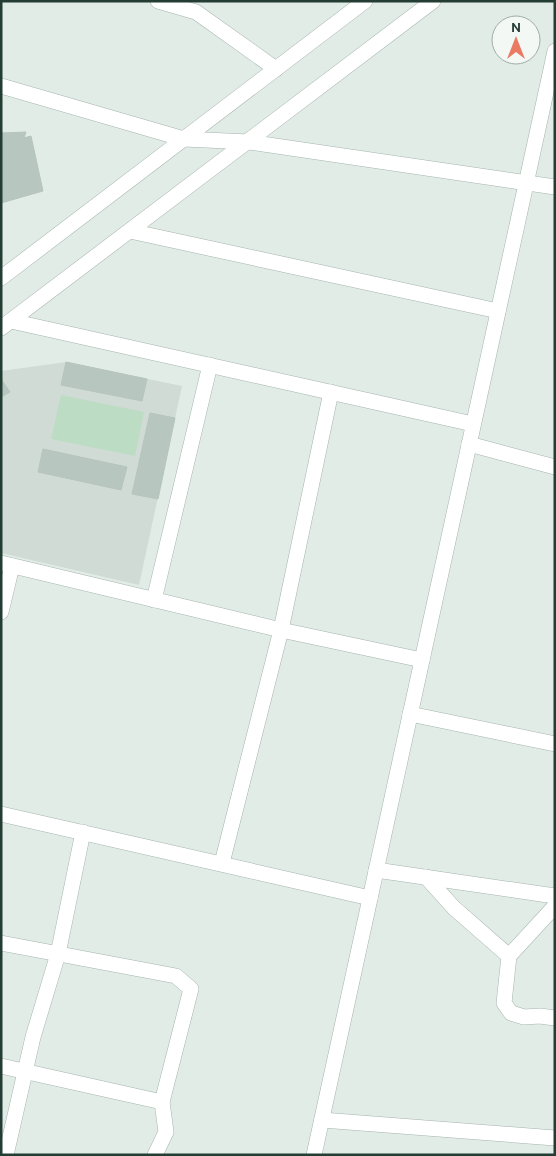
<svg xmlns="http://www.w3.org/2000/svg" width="556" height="1156" font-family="Overpass,sans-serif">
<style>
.built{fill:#d1dbd6}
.park{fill:#bcdcc3}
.building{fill:#b8c6c0;stroke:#b5c5bd}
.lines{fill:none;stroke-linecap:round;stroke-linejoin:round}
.minor-casing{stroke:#a5b4ae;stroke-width:16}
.minor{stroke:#fff;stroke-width:15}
</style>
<rect width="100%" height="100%" fill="#e2ece7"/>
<!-- built -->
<path class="built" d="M66 362 182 386 139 585 1 553V371Z"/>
<!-- park -->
<path class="park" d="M61 395 144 412 135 456 51 439Z"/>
<!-- building -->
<g class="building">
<path d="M26 132 24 138 31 136 43 191 1 203V133Z"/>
<path d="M66 362 147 379 142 401 61 385Z"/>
<path d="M1 379 10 392 1 397Z"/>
<path d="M150 413 175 418 158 499 132 494Z"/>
<path d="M43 449 127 467 121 490 38 472Z"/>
</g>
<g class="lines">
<!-- minor casing -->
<g class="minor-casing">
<g id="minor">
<path d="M158 1 196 12 276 69"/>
<path d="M1 86 184 139 249 142 555 187"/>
<path d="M130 231 498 311"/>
<path d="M1 278 365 1"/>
<path d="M11 321 473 424"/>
<path d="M1 328 433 1"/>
<path d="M469 444 555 467"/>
<path d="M1 563 281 630 422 660"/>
<path d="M154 600 210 365"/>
<path d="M1 612 12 566"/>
<path d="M410 714 555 744"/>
<path d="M1 814 370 898"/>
<path d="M222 863 281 630 331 392"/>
<path d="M376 870 555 896"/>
<path d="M426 877 454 908 509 956"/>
<path d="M555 906 509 956 504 1003 511 1013 524 1017 540 1016 555 1018"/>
<path d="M1 943 176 976 191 989 162 1102"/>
<path d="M1 1066 162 1102 166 1132 155 1155"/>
<path d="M322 1120 555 1138"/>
<path d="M6 1155 33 1037 58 954 83 832"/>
<path d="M314 1155 555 51"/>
</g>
</g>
<!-- minor -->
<use href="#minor" class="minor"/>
</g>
<!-- border -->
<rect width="556" height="1156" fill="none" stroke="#233c34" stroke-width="5"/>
<!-- north arrow -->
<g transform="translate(516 40)"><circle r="24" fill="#f3f8f5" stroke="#a0ada8"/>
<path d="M0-4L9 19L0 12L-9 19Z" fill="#ea7b62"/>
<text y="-8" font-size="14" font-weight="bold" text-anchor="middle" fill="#233c34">N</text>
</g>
</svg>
